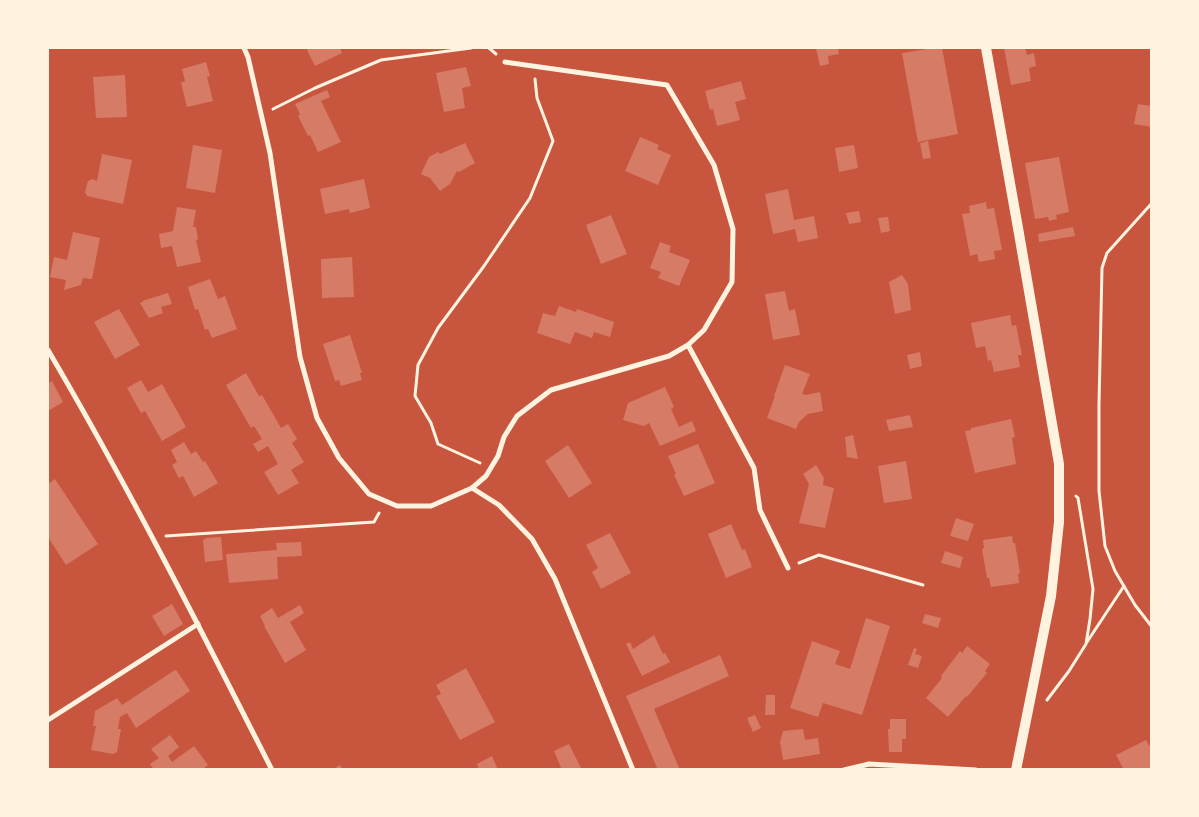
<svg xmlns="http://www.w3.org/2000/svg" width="1199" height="817" font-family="'Crimson Pro',serif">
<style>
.building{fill:#d67c66}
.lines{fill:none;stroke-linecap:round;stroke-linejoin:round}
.path{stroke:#fff3e0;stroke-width:3}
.minor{stroke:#fff3e0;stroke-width:5}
.secondary{stroke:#fff3e0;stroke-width:10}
</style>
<rect width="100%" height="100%" fill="#c8553d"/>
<!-- building -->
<g class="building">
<path d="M310 48H340L342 53 315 66 307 50Z"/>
<path d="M816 48H838L839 54 828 56 829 64 820 66Z"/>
<path d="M933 48H942L958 134 918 142 902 53Z"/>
<path d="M1004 48H1025L1027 55 1034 53 1036 66 1029 68 1031 81 1011 85Z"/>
<path d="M206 62 210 76 207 77 213 101 187 107 181 83 185 81 182 69Z"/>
<path d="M466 67 471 86 462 88 465 108 444 112 436 73Z"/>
<path d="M125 75 127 117 96 118 93 77Z"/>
<path d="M741 81 746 99 735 102 740 120 717 126 713 109 710 110 705 91Z"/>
<path d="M327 90 330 97 321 101 341 142 318 152 310 135 308 136 298 116 300 114 295 104Z"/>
<path d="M1138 104 1152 106V127L1134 124Z"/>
<path d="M640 137 659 145 657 149 671 155 658 185 625 171Z"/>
<path d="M928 141 931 158 923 159 920 143Z"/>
<path d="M465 143 475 163 459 172 457 171 450 184 440 191 430 178 421 174 429 157 438 152 440 154Z"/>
<path d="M193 145 222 150 215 193 186 188Z"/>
<path d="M854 145 858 168 839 172 835 148Z"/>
<path d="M102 154 132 160 123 204 87 196 85 192 88 181 92 179 97 181Z"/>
<path d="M1059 157 1069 212 1056 215 1057 219 1049 221 1048 217 1035 219 1025 163Z"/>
<path d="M364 179 370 208 350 213 349 209 325 214 320 189Z"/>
<path d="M788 189 794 220 814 216 818 238 798 242 795 229 773 234 765 194Z"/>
<path d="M986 202 987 209 994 208 1002 250 994 251 995 259 979 262 977 254 970 256 962 214 970 213 969 206Z"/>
<path d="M177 207 196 210 193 227H196L198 239 196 240 201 262 177 267 172 246 161 248 159 234 173 231Z"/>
<path d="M859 211 861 222 849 224 846 213Z"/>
<path d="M611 215 627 254 601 264 586 225Z"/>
<path d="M888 217 890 231 881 233 878 218Z"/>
<path d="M1073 227 1075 236 1039 242 1038 234Z"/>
<path d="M73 232 100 238 92 279 83 278 81 285 64 290 66 280 50 277 54 257 67 260Z"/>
<path d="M660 242 671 246 669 252 690 260 679 286 658 278 661 272 650 268Z"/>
<path d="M352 257 354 297 322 298 321 259Z"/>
<path d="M902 275 908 284 911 310 895 314 889 282Z"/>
<path d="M210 279 218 299 225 296 237 329 212 338 208 329 205 330 198 309 195 310 188 287Z"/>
<path d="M785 291 789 311 795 309 800 335 773 340 765 294Z"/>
<path d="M168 293 172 304 161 307 163 313 149 318 140 303 145 300Z"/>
<path d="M559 306 576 312 577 309 614 322 610 337 594 332 592 338 575 332 570 344 537 333 543 313 555 316Z"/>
<path d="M119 309 140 345 115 359 94 322Z"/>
<path d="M1010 315 1012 326 1016 325 1022 355H1018L1020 367 994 372 991 360 988 361 985 346 976 348 971 323Z"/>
<path d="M350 335 362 373H360L362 380 341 386 339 380 335 381 323 344Z"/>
<path d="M920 352 922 366 910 369 907 355Z"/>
<path d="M785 365 810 374 802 394 806 395 820 392 823 411 808 414 799 422 796 429 767 418 775 396H774Z"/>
<path d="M246 373 259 396 262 395 281 428 288 424 297 439 292 443 304 462 291 470 299 483 278 495 264 472 278 464 268 446 258 452 253 444 262 439 254 426 251 428 226 385Z"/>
<path d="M141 380 148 392 162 384 186 427 162 441 145 411 141 413 127 388Z"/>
<path d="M52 381 63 402 48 411V384Z"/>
<path d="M665 387 674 407 671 409 679 427 692 421 696 431 660 446 649 423 644 426 623 420 628 403Z"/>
<path d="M910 415 913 427 889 431 886 420Z"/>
<path d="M1011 419 1015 437 1012 438 1016 464 975 473 965 431 971 430V428Z"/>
<path d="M853 435 854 440 858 459 847 457 845 437Z"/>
<path d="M184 442 191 454 196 451 203 462 205 461 218 483 194 497 183 476 179 478 172 465 177 462 171 450Z"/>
<path d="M698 444 715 483 684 496 674 475 676 474 668 456Z"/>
<path d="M568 445 592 483 569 498 545 461Z"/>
<path d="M906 461 912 499 884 503 878 466Z"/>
<path d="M816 465 824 478 823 485 834 488 825 528 799 523 809 484 803 474Z"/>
<path d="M55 479 98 544 66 565 48 537V484Z"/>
<path d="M956 518 974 524 968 541 950 536Z"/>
<path d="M731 524 742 550 745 549 752 567 726 578 708 534Z"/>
<path d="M610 533 631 573 601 589 592 572 598 568 586 545Z"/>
<path d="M1012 536 1013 543H1015L1020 573 1018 574 1019 583 991 587 989 578H987L982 549 984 548 983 540Z"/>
<path d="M221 537 223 560 205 562 203 540 206 538Z"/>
<path d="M301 542 302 556 277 557 278 579 229 583 226 554 277 550 276 543Z"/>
<path d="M945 551 963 557 960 568 941 563Z"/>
<path d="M172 604 183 624 164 636 152 616Z"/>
<path d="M300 605 304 613 290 622 306 650 285 663 264 626H265L260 616 272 608 278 618Z"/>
<path d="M925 614 941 618 938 628 922 623Z"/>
<path d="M866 618 890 626 862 715 823 703 818 717 790 708 812 641 840 651 835 664 850 669Z"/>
<path d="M654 635 663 654 665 653 670 662 642 676 626 644 630 642 633 649Z"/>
<path d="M967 646 990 664 985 671 987 673 967 697 966 696 948 717 926 698 942 678 941 676 960 651 962 653Z"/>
<path d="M914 648 917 649 915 654 922 656 918 668 908 665Z"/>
<path d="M720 655 729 676 654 709 680 770H658L626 696Z"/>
<path d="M466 668 495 722 460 740 436 696 441 694 436 685Z"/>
<path d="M175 670 177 671 190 691 136 728 127 713 120 717 118 729H121L117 752 113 754 91 750 96 726H93L95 711 117 698 122 705Z"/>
<path d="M766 695H775V715H765Z"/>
<path d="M755 715 761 728 753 732 747 718Z"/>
<path d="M890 719H906V739H902V752H889L888 729H890Z"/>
<path d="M803 729 805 740 818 738 820 754 783 760 780 742 783 731Z"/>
<path d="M170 735 179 747 168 756 172 762 194 746 208 765 201 770H154L150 764 159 758 151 749Z"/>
<path d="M1146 740 1152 750V770H1124L1116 755Z"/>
<path d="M569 744 582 770H562L554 751Z"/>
<path d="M492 756 498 770H479L477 764Z"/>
<path d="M340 765 343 770H332Z"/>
</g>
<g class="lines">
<!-- path -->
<g class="path">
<path d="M489 48 496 54"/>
<path d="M273 109 315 88 381 60 471 48"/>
<path d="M1152 203 1107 253 1102 268 1099 404V491L1105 546 1115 571 1135 605 1152 627"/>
<path d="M480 463 438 444 431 423 415 396 418 365 438 328 484 266 530 198 553 141 537 98 535 79"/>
<path d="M166 536 374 522 379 513"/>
<path d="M799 563 819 555 923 585"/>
<path d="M1087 642 1124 586"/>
<path d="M1047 700 1069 671 1086 644 1090 619 1093 589 1078 498 1076 496"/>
</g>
<!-- minor -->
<g class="minor">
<path d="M244 48 248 57 270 153 300 357 317 418 339 458 369 494 397 506H431L472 488 486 476 498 456 504 437 517 416 551 390 669 356 688 345 704 330 732 282 733 229 714 165 667 85 505 62"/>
<path d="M688 345 754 468 760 510 788 568"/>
<path d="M48 350C128 486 200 628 272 770"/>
<path d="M472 488 499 505 532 539 555 579 633 770"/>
<path d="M48 720 198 624"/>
<path d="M844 770 869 764 976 770"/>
</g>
<!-- secondary -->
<path class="secondary" d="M986 48 1018 228 1059 464V522L1051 596 1016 770"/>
</g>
<!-- border -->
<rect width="1199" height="817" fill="none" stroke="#fff3e0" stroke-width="98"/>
</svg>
